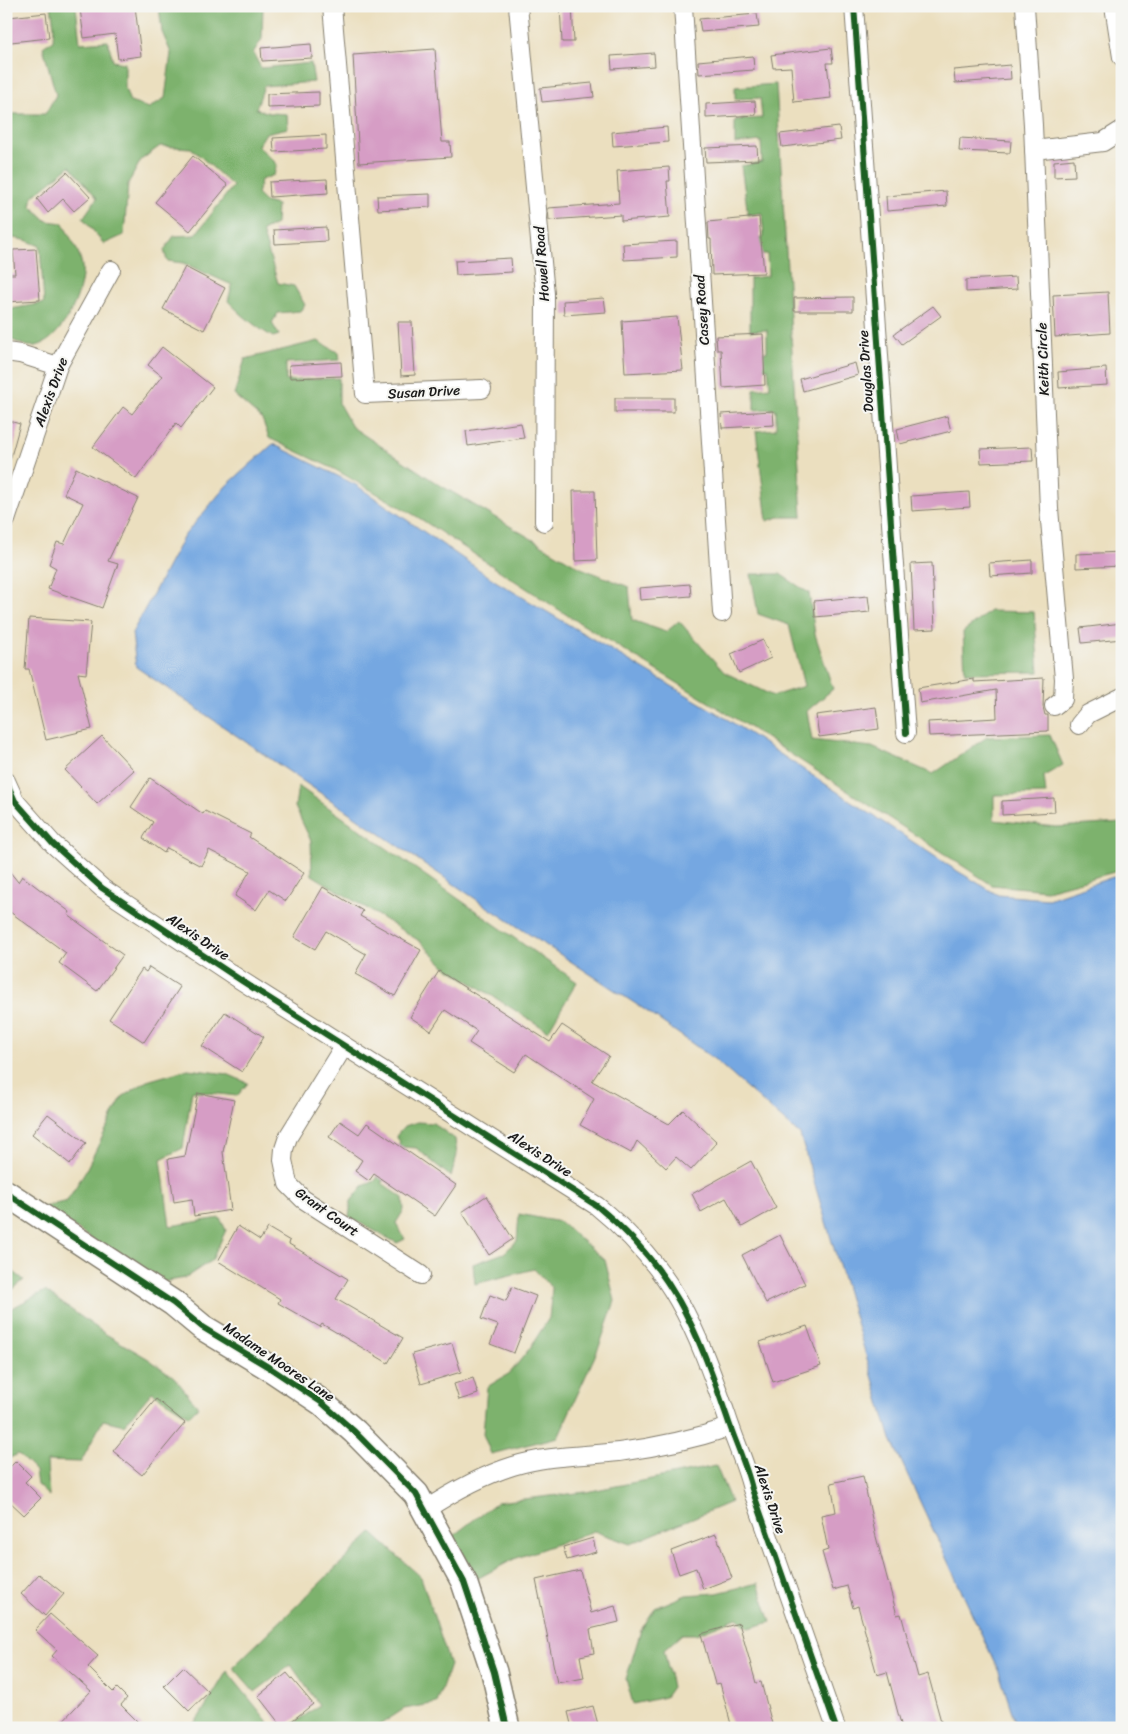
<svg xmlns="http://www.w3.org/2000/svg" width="1128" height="1734" font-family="Sriracha,sans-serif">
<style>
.forest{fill:#7db26d;stroke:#4c6744}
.water{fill:#75a7e1;stroke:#48627e}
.building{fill:#d69dc5}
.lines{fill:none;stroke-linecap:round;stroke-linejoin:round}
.street-casing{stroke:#847e6e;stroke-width:20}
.secondary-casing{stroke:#847e6e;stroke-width:28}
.street{stroke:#fff;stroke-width:18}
.secondary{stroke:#fff;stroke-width:25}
.cycleway-casing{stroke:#f6f6f2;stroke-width:9}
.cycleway{stroke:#1b5e20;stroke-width:6}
.labels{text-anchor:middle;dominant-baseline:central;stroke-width:4;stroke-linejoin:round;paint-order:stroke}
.street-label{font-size:14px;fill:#1c1c1c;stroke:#f6f6f2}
</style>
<rect width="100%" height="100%" fill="#f6f6f2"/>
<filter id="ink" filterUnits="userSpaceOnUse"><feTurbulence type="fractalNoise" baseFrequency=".02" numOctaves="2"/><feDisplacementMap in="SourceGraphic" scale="10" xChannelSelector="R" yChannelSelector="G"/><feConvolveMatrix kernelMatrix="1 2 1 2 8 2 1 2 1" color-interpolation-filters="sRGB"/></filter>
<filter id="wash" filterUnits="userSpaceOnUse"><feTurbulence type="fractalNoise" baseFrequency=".0096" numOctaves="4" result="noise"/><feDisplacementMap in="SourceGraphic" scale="20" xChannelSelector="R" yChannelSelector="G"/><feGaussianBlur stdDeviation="1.12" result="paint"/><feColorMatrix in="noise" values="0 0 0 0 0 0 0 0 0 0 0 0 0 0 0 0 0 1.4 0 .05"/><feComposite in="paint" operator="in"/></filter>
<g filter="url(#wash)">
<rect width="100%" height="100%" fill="#ebdfbf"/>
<!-- forest -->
<g class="forest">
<path d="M51 6H76L80 43 108 41 113 61 125 63V88L130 102 149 108 165 98 171 53 162 32 159 6H263L262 39 253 53 261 68 311 63 314 82 264 86 256 109 270 113 287 114 288 128 266 133 258 146 277 164 274 175 261 180 257 194 265 202 277 205 276 224 262 231 278 283 294 286 305 305 300 311 278 313 272 323 279 335 273 337C256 327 242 316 228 301L232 285 183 263 167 261 164 250 174 236 195 235 233 186 191 148 160 146 141 160 128 184 124 235 104 244 83 218 97 198 70 166 33 196 31 206 47 221 63 223C68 235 78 248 81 261 88 284 65 334 42 344 29 350 18 343 6 336V315L11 309 44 303 40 246 25 240 6 237V112L14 114H45L56 95 43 47 53 40 54 26Z"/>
<path d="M776 84 802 517H779L767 521 756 431 776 429V409L754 410V389L770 387 768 368 754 369 753 353 767 352V330L750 331V278L768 276 767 254H750L749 239 764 237 762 213 748 215 741 166 762 162 761 141 735 144V120L762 118 760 98 735 99V87Z"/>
<path d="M318 341 339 353 340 360 286 363V381L339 378V404L352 427 435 482 581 568 629 587 632 620 666 632 679 621 724 672 773 696 804 686 789 625 758 614 751 574H780L809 593 815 634 833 689 807 711 812 740 872 747 933 774 987 737 1050 735 1063 765 1044 776 1046 794 994 795V820L1056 827 1122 823V870L1047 890 992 885 749 727 567 615 416 516 336 470 269 438 262 419 234 395 245 359Z"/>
<path d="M990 611 1034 612 1039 672 965 673 963 632Z"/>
<path d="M298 786 577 982 548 1031 443 965 421 942 312 875 311 841 295 807Z"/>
<path d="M188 1069 227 1074 248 1083 237 1096 192 1091 183 1148 161 1159 170 1226 220 1218 226 1230 212 1260 185 1278 158 1283 43 1207 67 1201 86 1170 122 1097 147 1081Z"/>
<path d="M417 1122 433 1123 455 1139 457 1155 451 1177 416 1148 404 1147 382 1183 403 1198 404 1210 396 1223 405 1239 397 1243 349 1217 351 1201 363 1186 375 1181 400 1142 396 1136 405 1126Z"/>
<path d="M519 1214 560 1222 605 1260 615 1301 599 1347 558 1437 491 1454 483 1434 487 1387 510 1373 530 1348 549 1318 552 1288 534 1269 475 1284 473 1264 504 1253 517 1241Z"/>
<path d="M6 1266 24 1280 6 1295Z"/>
<path d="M45 1291 104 1333 147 1358 174 1377 198 1407 189 1416 152 1392 124 1425 103 1420 81 1462 47 1461 49 1496 37 1485 35 1471 18 1454 6 1460V1311Z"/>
<path d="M716 1466 731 1502 630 1544 594 1531 514 1559 473 1581 454 1535 497 1502 586 1492Z"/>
<path d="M372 1533 421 1577 450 1665 437 1703 404 1709 375 1728H288L319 1705 291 1665 255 1692 233 1667Z"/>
<path d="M758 1583 771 1622 749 1628 737 1618 696 1634H682L664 1650 672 1687 665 1697 633 1704 626 1679 641 1630 655 1608 686 1595 717 1593Z"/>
<path d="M227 1671 273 1728H190L199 1717Z"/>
</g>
<!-- water -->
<path class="water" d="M273 444 356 485 497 582 727 719 954 869 998 895 1048 899 1122 874V1728H1017L999 1672 891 1439 800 1135 714 1059 645 1010 483 904 136 667 132 633 184 536 226 486Z"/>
<g id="blocks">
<!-- building -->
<g class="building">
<path d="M106 6H135L141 56 118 59 115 34 84 38 80 9Z"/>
<path d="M560 6H572L574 42H562Z"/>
<path d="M46 13 49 38 11 42 9 17Z"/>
<path d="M757 14 759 27 701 32 699 19Z"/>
<path d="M311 44 312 58 262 61 261 48Z"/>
<path d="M831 48 833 63H827L831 98 794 102 791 67 773 68 771 55Z"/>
<path d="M435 49 442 142H450L451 157 359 163 353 55Z"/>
<path d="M654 53 655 66 612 69 611 56Z"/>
<path d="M753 56 754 70 699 74 698 61Z"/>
<path d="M1010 65 1011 79 955 83 954 70Z"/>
<path d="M592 83 594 97 542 102 540 88Z"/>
<path d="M319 92V106L267 108V94Z"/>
<path d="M755 101 756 115 706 118V104Z"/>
<path d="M667 127 668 142 613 146 612 132Z"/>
<path d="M839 127 841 140 782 147 780 134Z"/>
<path d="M326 135V149L274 152 273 138Z"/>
<path d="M960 138 1011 141 1010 153 959 151Z"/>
<path d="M757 146 758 160 706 162 705 148Z"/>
<path d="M193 156 228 185 190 231 155 202Z"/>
<path d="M1074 159 1075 176 1054 177V161Z"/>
<path d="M669 167 670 181H667L670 217 621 221V215L549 220 548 208 619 203 617 171Z"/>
<path d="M67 172 90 197 74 211 63 199 48 213 37 199Z"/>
<path d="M327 179 328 193 270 197 269 182Z"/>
<path d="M946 191 947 206 887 211 886 196Z"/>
<path d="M430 194V207L378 210 377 196Z"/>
<path d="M759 217 764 273 712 275 711 239H709L708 222Z"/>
<path d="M326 227 327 241 275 244 274 230Z"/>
<path d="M677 241V257L624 260 623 244Z"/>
<path d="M36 249 40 300 6 302V274H15L13 250Z"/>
<path d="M511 258 512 272 456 275 455 261Z"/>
<path d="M185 267 225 288 204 330 163 309Z"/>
<path d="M1016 277 1017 289 966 292V280Z"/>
<path d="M1108 292 1110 333 1055 337 1053 295Z"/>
<path d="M853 297V311H794V298Z"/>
<path d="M604 298 606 312 564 315 563 301Z"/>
<path d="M933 306 941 316 902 344 894 334Z"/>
<path d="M677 317 683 370 625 373 622 321Z"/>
<path d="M398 322H412L415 375 401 376Z"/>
<path d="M763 334 765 385 723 388 721 350H717L716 336Z"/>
<path d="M162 347 213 387 181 428 176 423 136 479 93 447 123 407 132 414 162 376 148 365Z"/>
<path d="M341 362 342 376 290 378 289 365Z"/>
<path d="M855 363 858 375 803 391 800 379Z"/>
<path d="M1106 368 1107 385 1059 388 1058 372Z"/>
<rect x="615" y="398" width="59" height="14"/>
<path d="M773 411 774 425 722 428 721 414Z"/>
<path d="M947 416 951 431 900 444 897 429Z"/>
<path d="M6 420 20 424 10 460 6 459Z"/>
<path d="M521 423 524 438 468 446 466 431Z"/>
<path d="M1032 447 1033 461 981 463 980 449Z"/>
<path d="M76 468 138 498 108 561 118 564 102 608 48 589 56 568 49 564 57 542 64 544 83 503 64 494Z"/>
<path d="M573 491H595L597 560 575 561Z"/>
<path d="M969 492 970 507 912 511 911 496Z"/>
<path d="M1122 552V566L1076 568V554Z"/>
<path d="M1032 560V573L990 576 989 563Z"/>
<path d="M932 563 935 629 914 630 911 564Z"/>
<path d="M690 584 691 596 640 600 639 588Z"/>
<path d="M868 596 870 612 815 617 814 601Z"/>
<path d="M29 618 91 622 86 674 78 673 92 729 46 740 29 669H25Z"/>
<path d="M1122 623V639L1082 643 1080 628Z"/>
<path d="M763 640 771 658 739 673 731 654Z"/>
<path d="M1044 678 1043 707 1045 715H1048V731L929 736 928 722 997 718 996 690 920 703 918 688 974 679V682Z"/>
<path d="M876 707 879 729 819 737 816 715Z"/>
<path d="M102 736 134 770 97 804 65 770Z"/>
<path d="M150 778 203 814 205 811 251 834 249 837 304 873 286 901 269 890 256 910 235 896 250 871 209 850 201 866 167 848 164 853 143 838 153 822 131 807Z"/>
<path d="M1054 798 1055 812 1002 815V801Z"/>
<path d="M6 867 18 882 22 876 70 912 68 915 123 955 97 991 59 963 66 953 6 909Z"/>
<path d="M323 887 363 911 360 916 421 950 395 996 355 974 366 954 326 931 315 949 294 937Z"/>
<path d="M149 967 180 987 144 1042 109 1019 142 969 146 972Z"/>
<path d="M439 971 550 1042 562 1025 609 1056 592 1081 669 1124 683 1110 717 1142 691 1170 676 1157 666 1168 637 1141 631 1153 580 1125 594 1099 526 1054 514 1072 469 1043 477 1031 445 1010 431 1031 410 1017Z"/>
<path d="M225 1012 264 1037 242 1072 202 1046Z"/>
<path d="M198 1093 234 1100 223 1152 231 1210 194 1216 192 1199 174 1202 168 1159 185 1156Z"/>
<path d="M48 1114 86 1143 70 1164 32 1134Z"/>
<path d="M340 1121 359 1134 367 1123 456 1185 435 1216 374 1174 369 1181 355 1171 362 1160 329 1137Z"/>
<path d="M751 1161 776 1208 742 1227 726 1198 701 1212 692 1194Z"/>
<path d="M486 1196 513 1239 489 1255 462 1212Z"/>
<path d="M238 1226 260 1240 268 1228 290 1241 289 1244 348 1279 336 1299 403 1338 388 1363 322 1324 320 1327 278 1303 280 1299 218 1261Z"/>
<path d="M780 1235 805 1284 766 1303 742 1255Z"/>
<path d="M512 1287 536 1296 514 1353 490 1344 498 1325 481 1319 490 1295 506 1301Z"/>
<path d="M807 1326 821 1366 773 1382 760 1342Z"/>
<path d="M452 1343 461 1372 421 1384 412 1354Z"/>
<path d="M473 1378 478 1394 459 1400 454 1384Z"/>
<path d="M156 1399 185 1423 142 1475 113 1451Z"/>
<path d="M16 1461 31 1476 25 1482 41 1498 24 1515 6 1498V1471Z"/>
<path d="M863 1476 875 1533 897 1615 901 1614 918 1677 928 1674 942 1725 932 1728H902L887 1672 877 1675 858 1606 853 1608 847 1586 833 1590 822 1552 828 1550 821 1515 836 1512 831 1483Z"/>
<path d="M716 1534 732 1578 703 1589 696 1568 679 1574 671 1551Z"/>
<path d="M593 1538 596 1552 567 1560 563 1547Z"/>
<path d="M580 1570 591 1613 615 1606 619 1622 590 1629 594 1653 580 1656 584 1678 557 1683 536 1580Z"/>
<path d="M39 1574 64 1594 45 1616 21 1594Z"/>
<path d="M50 1614 98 1656 88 1667 113 1692 117 1688 127 1698 121 1705 144 1728H56L91 1691 52 1656 57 1650 35 1630Z"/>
<path d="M739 1623 756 1683 761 1682 773 1728H732L720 1683 715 1684 701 1634Z"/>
<path d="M183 1667 209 1692 189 1711 164 1686Z"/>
<path d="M287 1673 313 1704 283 1728 258 1696Z"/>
<path d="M593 1706 599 1728H572L568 1712Z"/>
</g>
</g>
</g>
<g filter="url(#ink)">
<use href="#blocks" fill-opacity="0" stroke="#847e6e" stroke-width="1"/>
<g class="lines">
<!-- street casing -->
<g class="street-casing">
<g id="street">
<path d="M332 6 365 394 482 389"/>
<path d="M518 6 545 294 544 522"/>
<path d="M683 6 722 613"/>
<path d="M854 6 906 733"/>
<path d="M1025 6 1033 125 1049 509 1064 679 1063 699 1054 706"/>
<path d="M1114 6 1122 57"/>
<path d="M1034 150 1103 142 1122 130"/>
<path d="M6 352 20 354 58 366"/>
<path d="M6 520 58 366 111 270"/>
<path d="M1079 725 1088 714 1122 697"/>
<path d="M6 781 15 801 53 844 102 888 242 981 597 1206C673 1268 696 1327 727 1417 735 1442 746 1464 752 1489L836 1728"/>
<path d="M344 1046 288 1137 284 1149 283 1160 288 1184 303 1199 421 1275"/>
<path d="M425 1510C454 1491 481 1476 513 1466 548 1455 584 1456 619 1452 657 1447 694 1439 730 1427"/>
</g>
</g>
<!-- secondary casing -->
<g class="secondary-casing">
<path id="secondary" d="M6 1193 173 1303 202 1327 270 1368 321 1402 355 1432 416 1494 464 1582 494 1672 507 1728"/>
</g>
<!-- street -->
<use href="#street" class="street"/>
<!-- secondary -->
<use href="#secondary" class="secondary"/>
<!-- cycleway casing -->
<g class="cycleway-casing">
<g id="cycleway">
<path d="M854 6 906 733"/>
<path d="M6 781 15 801 53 844 102 888 242 981 597 1206C673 1268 696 1327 727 1417 735 1442 746 1464 752 1489L836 1728"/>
<path d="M6 1193 173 1303 202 1327 270 1368 321 1402 355 1432 416 1494 464 1582 494 1672 507 1728"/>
</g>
</g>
<!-- cycleway -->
<use href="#cycleway" class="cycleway"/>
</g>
</g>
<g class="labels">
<!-- street labels -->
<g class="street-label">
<text transform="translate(542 264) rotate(-94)">Howell Road</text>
<text transform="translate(702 310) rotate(-94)">Casey Road</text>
<text transform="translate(1043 359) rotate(-92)">Keith Circle</text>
<text transform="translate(866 371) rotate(-94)">Douglas Drive</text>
<text transform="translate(51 392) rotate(-70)">Alexis Drive</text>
<text transform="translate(424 392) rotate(-3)">Susan Drive</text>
<text transform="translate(198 937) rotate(34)">Alexis Drive</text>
<text transform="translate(540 1154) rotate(33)">Alexis Drive</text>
<text transform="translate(327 1212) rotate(35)">Grant Court</text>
<text transform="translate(279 1362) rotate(34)">Madame Moores Lane</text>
<text transform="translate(770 1499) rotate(72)">Alexis Drive</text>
</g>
</g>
<!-- margin -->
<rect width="1128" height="1734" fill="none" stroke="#f6f6f2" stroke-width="25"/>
</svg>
